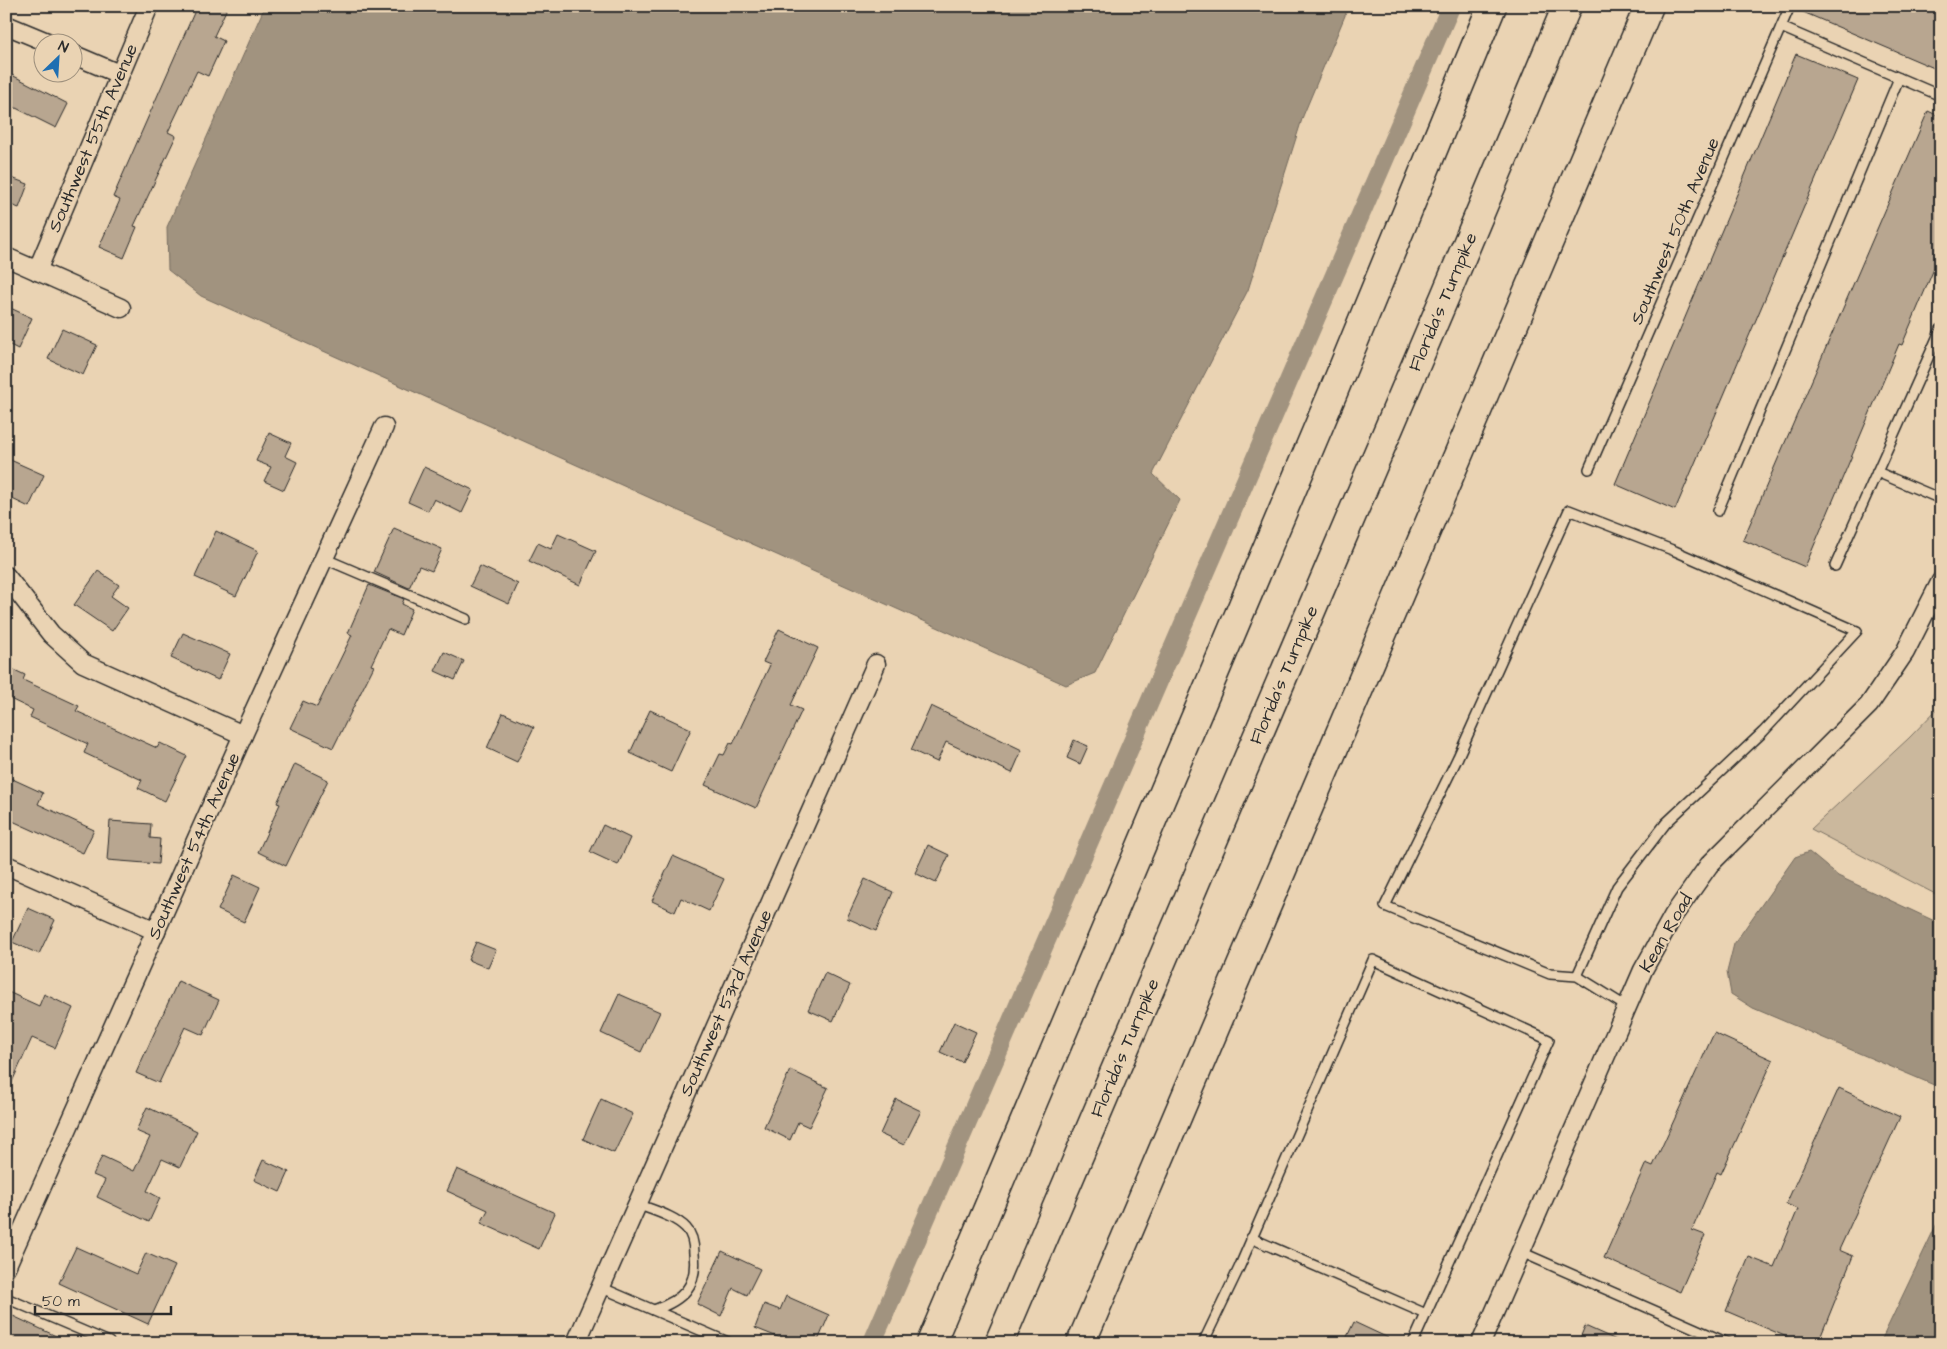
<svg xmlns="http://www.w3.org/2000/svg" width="1947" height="1349" font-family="'Architects Daughter',sans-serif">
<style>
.green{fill:#cbb89d;stroke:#7b7264}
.water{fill:#a1937f;stroke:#72695d}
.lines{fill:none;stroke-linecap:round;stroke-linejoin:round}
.canal{stroke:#a1937f;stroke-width:19}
.building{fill:#b8a690;stroke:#2b2b2b}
.lane-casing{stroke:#2b2b2b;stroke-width:12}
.street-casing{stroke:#2b2b2b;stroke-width:21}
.highway-casing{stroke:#2b2b2b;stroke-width:31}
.lane{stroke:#ead3b3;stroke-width:9}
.street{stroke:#ead3b3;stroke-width:18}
.highway{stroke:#ead3b3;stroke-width:28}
.labels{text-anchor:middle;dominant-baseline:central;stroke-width:4;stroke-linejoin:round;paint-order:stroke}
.street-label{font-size:18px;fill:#2b2b2b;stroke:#ead3b3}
</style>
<rect width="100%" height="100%" fill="#ead3b3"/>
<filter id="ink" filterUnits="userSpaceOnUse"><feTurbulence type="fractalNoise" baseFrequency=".02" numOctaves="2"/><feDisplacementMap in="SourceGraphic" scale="10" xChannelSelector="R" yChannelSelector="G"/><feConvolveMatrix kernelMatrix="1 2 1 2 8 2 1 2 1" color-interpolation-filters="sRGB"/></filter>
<g filter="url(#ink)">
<!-- green -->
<path class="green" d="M1941 705V897L1811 829 1909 738Z"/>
<!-- water -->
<g class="water">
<path d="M265 6H1349L1303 116 1248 290 1153 474 1180 500 1095 673 1066 685 201 296 168 270 167 227Z"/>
<path d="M1809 852 1838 876 1941 924V1088L1753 1008 1731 994 1727 972 1734 944 1795 857Z"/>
<path d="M1941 1215V1343H1880Z"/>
</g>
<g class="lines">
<!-- canal -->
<path class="canal" d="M872 1343 1451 6"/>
</g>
<!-- building -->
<g class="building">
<path d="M197 6H228L214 36 224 41 208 76 197 71 168 132 176 136 134 226 137 227 124 258 99 247 120 200 113 197Z"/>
<path d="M1796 6H1941V71L1796 9Z"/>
<path d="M1796 54 1858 80 1675 510 1615 484Z"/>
<path d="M6 72 68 104 56 128 6 103Z"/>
<path d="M1928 111 1941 117V252L1902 345 1899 344 1805 567 1743 540Z"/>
<path d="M6 176 28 184 19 208 6 203Z"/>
<path d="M6 306 32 318 18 349 6 343Z"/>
<path d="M62 329 97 345 83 375 48 359Z"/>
<path d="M269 433 291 443 285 456 297 462 284 490 264 481 271 467 256 461Z"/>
<path d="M6 458 44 475 29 507 6 496Z"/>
<path d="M424 467 473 490 462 513 434 499 428 511 408 502Z"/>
<path d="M394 528 442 549 432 571 419 566 409 588 374 572Z"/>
<path d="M216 531 258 551 236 596 195 577Z"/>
<path d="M558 534 596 551 580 585 529 561 538 543 551 549Z"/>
<path d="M480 566 518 584 509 604 470 586Z"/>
<path d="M98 571 119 585 111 596 128 608 112 631 74 605Z"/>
<path d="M369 585 404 599 402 604 412 609 401 635 388 629 371 665 374 666 333 748 290 728 303 701 317 707 352 635 348 633Z"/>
<path d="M779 629 818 648 791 705 802 710 756 808 705 785 720 754 724 755 730 743 733 744 770 665 763 662Z"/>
<path d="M183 633 230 654 218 680 171 658Z"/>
<path d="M444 652 464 661 455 680 435 671Z"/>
<path d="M6 666 25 675 23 680 79 706 76 711 157 748 160 743 187 756 165 801 138 788 142 780 84 753 88 744 30 717 33 710 6 697Z"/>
<path d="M931 706 1022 750 1012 773 946 742 937 762 911 750Z"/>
<path d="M650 710 691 729 671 772 630 753Z"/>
<path d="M503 713 534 727 517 762 487 748Z"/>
<path d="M1074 740 1088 746 1080 764 1067 758Z"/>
<path d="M295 764 328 780 286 866 258 852 280 804 277 803Z"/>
<path d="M6 776 43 793 38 804 94 830 83 853 6 818Z"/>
<path d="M110 821 151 824 150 838 160 839 158 864 107 860Z"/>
<path d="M603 825 630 838 618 865 590 852Z"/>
<path d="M928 845 949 855 936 883 915 873Z"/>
<path d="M673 856 724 879 709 911 681 898 675 912 652 901Z"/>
<path d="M234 875 260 887 244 922 218 910Z"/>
<path d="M865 879 893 892 876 931 847 918Z"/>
<path d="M28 908 55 920 39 954 12 942Z"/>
<path d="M476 942 496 950 488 968 468 960Z"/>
<path d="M825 973 850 985 833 1021 808 1010Z"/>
<path d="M178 981 219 1000 203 1035 185 1027 159 1083 136 1073Z"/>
<path d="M6 991 39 1006 44 994 73 1008 55 1048 32 1038 6 1095Z"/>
<path d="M619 994 660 1012 641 1052 601 1033Z"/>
<path d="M954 1022 976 1032 962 1062 940 1052Z"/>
<path d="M1714 1033 1773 1060 1721 1174 1717 1172 1692 1230 1705 1235 1680 1292 1604 1258 1646 1163 1653 1166Z"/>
<path d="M790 1070 828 1088 809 1127 798 1122 790 1140 764 1127Z"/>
<path d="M1839 1088 1900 1117 1839 1250 1853 1256 1818 1343H1801L1726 1311 1749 1257 1774 1267 1798 1209 1786 1204Z"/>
<path d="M601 1099 633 1114 614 1153 583 1139Z"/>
<path d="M896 1099 921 1111 904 1145 880 1134Z"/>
<path d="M147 1107 197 1131 180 1167 162 1159 147 1191 160 1198 149 1222 97 1197 105 1180 93 1175 102 1156 134 1171 150 1137 136 1131Z"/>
<path d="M263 1160 289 1172 280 1192 254 1180Z"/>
<path d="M457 1169 555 1213 539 1249 481 1223 488 1210 447 1191Z"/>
<path d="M76 1247 136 1274 146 1253 175 1266 148 1324 59 1283Z"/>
<path d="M722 1251 760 1269 747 1295 733 1288 721 1316 697 1304Z"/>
<path d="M786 1296 829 1315 817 1343H778L780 1338 755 1328 764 1304 780 1310Z"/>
<path d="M13 1316 71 1343H6V1330Z"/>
<path d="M1354 1322 1399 1343H1344Z"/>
<path d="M1585 1326 1623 1343H1578Z"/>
</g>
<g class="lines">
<!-- lane casing -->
<g class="lane-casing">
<g id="lane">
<path d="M1781 27 1941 96"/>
<path d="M1589 469 1790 6"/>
<path d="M1877 472 1941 499"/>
<path d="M1718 511 1899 78"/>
<path d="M323 558 466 619"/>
<path d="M1835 566 1941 329"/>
<path d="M1577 976 1617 887 1666 823 1763 732 1857 631 1675 551 1569 510 1458 757 1385 906 1550 974 1577 976 1627 1007"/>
<path d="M637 1204C652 1210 675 1216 686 1228 692 1234 694 1245 694 1254 698 1286 683 1300 654 1310"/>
<path d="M1251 1238 1426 1314"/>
<path d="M1521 1252 1728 1343"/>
<path d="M600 1287 730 1343"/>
<path d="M6 1298 109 1342"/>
<path d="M1203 1343 1239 1268 1373 960 1549 1040 1413 1343"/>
</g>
</g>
<!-- street casing -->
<g class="street-casing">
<g id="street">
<path d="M6 25 47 42"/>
<path d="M72 54 119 74"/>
<path d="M6 257 121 308"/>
<path d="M37 271 149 6"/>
<path d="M6 576 51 634 83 663 243 735"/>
<path d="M6 865 156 931"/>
<path d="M6 1267 243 735 384 427"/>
<path d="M576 1343 876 664"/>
<path d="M1481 1343 1643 970 1673 916 1709 865 1869 705 1905 652 1941 581"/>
</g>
</g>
<!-- highway casing -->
<g class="highway-casing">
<g id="highway">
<path d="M931 1343 1334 390 1492 6"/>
<path d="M999 1343 1446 294 1567 6"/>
<path d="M1081 1343 1649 6"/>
</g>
</g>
<!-- lane -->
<use href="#lane" class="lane"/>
<!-- street -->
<use href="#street" class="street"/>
<!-- highway -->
<use href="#highway" class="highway"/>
</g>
</g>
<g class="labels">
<!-- street labels -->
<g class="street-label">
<text transform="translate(93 138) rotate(-67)">Southwest 55th Avenue</text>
<text transform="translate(1675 231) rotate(-67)">Southwest 50th Avenue</text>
<text transform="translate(1443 302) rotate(-67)">Florida's Turnpike</text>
<text transform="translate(1284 675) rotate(-67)">Florida's Turnpike</text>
<text transform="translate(194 846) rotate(-66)">Southwest 54th Avenue</text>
<text transform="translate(1666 933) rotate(-60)">Kean Road</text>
<text transform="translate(726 1003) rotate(-66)">Southwest 53rd Avenue</text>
<text transform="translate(1125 1048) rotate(-67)">Florida's Turnpike</text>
</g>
</g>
<!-- margin -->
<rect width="1947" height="1349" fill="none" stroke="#ead3b3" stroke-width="25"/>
<rect x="12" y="12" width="1922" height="1324" fill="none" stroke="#2b2b2b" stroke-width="2" filter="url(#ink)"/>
<!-- north arrow -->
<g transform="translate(58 58) rotate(25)"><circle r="24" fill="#ead3b3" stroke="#9e907d"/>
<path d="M0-4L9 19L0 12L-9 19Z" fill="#1f6fb2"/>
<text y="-8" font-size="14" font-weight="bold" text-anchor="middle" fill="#2b2b2b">N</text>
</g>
<!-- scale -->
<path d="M35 1306v8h136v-8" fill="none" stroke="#2b2b2b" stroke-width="2.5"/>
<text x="42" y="1306" font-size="15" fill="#2b2b2b" stroke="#ead3b3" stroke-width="4" paint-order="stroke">50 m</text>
</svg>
